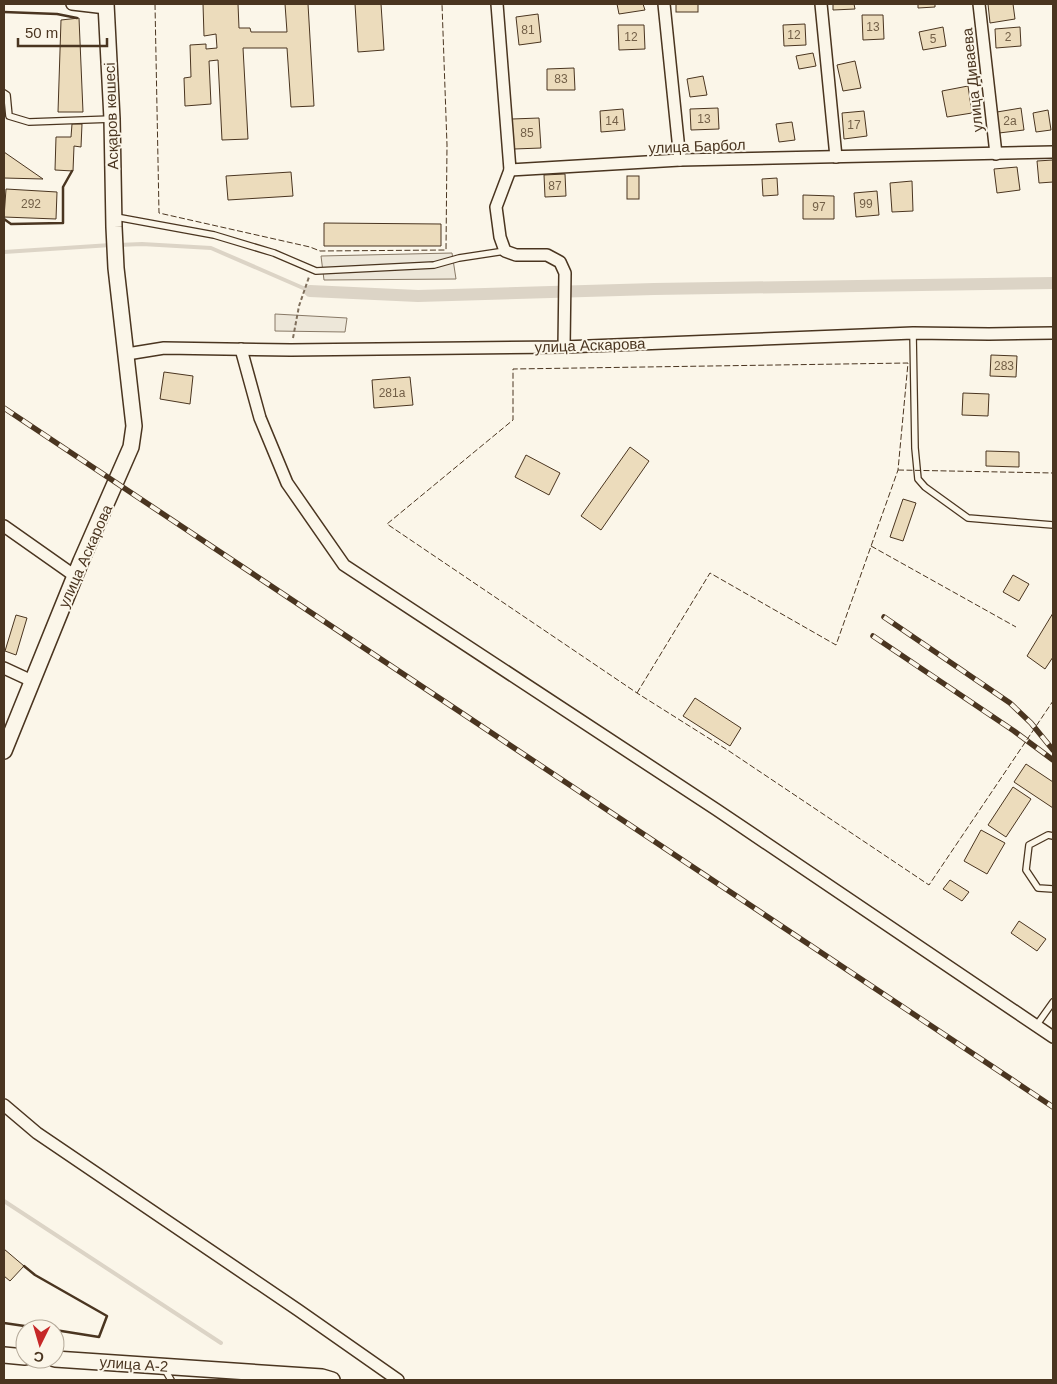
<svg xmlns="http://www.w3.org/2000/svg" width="1057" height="1384" font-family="Helvetica,sans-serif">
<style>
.parking{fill:#ede7d9;stroke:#887966}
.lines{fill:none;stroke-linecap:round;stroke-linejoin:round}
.stream{stroke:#dcd4c6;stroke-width:4}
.canal{stroke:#dcd4c6;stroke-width:12}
.building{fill:#ecdcbc;stroke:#4a3520}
.service-casing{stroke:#4a3520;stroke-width:8}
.minor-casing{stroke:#4a3520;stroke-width:14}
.secondary-casing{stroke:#4a3520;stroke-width:18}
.path{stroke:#7f6f5c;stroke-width:2;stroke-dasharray:4 2.5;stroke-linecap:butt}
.service{stroke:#fbf6e9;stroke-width:5.5}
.minor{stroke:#fbf6e9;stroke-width:11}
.secondary{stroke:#fbf6e9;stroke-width:15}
.rail-casing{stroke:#4a3520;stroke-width:5.5}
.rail{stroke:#fbf6e9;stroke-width:4;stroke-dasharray:11;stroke-linecap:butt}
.fence{stroke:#4a3520;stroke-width:1;stroke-dasharray:6 2.5;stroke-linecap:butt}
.wall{stroke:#4a3520;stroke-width:2.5}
.labels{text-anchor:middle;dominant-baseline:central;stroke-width:4;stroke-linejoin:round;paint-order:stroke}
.number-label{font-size:12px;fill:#725f47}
.street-label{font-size:15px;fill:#4a3520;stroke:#fbf6e9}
</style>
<rect width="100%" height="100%" fill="#fbf6e9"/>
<!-- parking -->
<g class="parking">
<path d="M452 253 456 279 324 280 321 256Z"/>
<path d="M275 314 347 318 345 332 275 331Z"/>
</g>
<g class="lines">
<!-- stream -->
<g class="stream">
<path d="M118 245 142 244 211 248 310 291"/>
<path d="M4 252 111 245"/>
<path d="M4 1201 221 1343"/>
</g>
<!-- canal -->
<path class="canal" d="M310 291 418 296 654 289 1053 283"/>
</g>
<!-- building -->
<g class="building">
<path d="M203 4H238L239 28H250L251 32H287L285 4H308L314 106 291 107 287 48H243L248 139 222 140 218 60 209 61 211 104 185 106 184 78 191 77 190 45 206 44V49L217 48 216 34 204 36Z"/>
<path d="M355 4H381L384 50 358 52Z"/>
<path d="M617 4H643L645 10 619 14Z"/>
<rect x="676" y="4" width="22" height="8"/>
<path d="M833 4H854L855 9 833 10Z"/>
<path d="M918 4H935V7L918 8Z"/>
<path d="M988 4H1013L1015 19 990 23Z"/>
<path d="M538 14 541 42 519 45 516 17Z"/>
<path d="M862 15H883L884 39 863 40Z"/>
<path d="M79 18 83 112H58L61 20Z"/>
<path d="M805 24 806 45 784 46 783 25Z"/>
<path d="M618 25H644L645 49 619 50Z"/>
<path d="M943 27 946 46 923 50 919 32Z"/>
<path d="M1020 27 1021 46 996 48 995 29Z"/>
<path d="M813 53 816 66 799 69 796 56Z"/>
<path d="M855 61 861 88 843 91 837 65Z"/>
<path d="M574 68 575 90H547V69Z"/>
<path d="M703 76 707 95 690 97 687 79Z"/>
<path d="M968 86 972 113 947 117 942 91Z"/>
<path d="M718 108 719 129 691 130 690 109Z"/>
<path d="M1021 108 1024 130 999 133 997 112Z"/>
<path d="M623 109 625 130 601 132 600 111Z"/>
<path d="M1048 110 1051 130 1036 132 1033 113Z"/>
<path d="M864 111 867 136 844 139 842 113Z"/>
<path d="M539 118 541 148 514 149 512 119Z"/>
<path d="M792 122 795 140 779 142 776 124Z"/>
<path d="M72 124H82L81 147 74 146 73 171 55 170 56 137H71Z"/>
<path d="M4 152 43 179 4 178Z"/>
<path d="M1053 160V182L1039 183 1037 161Z"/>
<path d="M1017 167 1020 190 997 193 994 169Z"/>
<path d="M291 172 293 196 228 200 226 176Z"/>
<path d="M565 174 566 196 545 197 544 175Z"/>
<rect x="627" y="176" width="12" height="23"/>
<path d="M777 178 778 195 763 196 762 179Z"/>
<path d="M912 181 913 211 892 212 890 183Z"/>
<path d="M6 189 57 192 56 219 4 217Z"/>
<path d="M877 191 879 215 856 217 854 193Z"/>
<path d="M803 195 834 196V219H803Z"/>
<path d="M324 223 441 224V246H324Z"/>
<path d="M991 355 1017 356 1016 377 990 376Z"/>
<path d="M164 372 193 376 190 404 160 399Z"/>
<path d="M410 377 413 405 374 408 372 380Z"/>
<path d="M963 393 989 394 988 416 962 415Z"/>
<path d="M630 447 649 461 601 530 581 516Z"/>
<path d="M986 451 1019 452V467L986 466Z"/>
<path d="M526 455 560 473 549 495 515 477Z"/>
<path d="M903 499 916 503 903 541 890 537Z"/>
<path d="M1013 575 1029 584 1019 601 1003 592Z"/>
<path d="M1053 613V657L1045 669 1027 656Z"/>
<path d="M16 615 27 618 16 655 5 651Z"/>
<path d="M695 698 741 728 730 746 683 716Z"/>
<path d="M1026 764 1053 782V808L1014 782Z"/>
<path d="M1013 787 1031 799 1006 837 988 825Z"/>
<path d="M981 830 1005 843 987 874 964 861Z"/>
<path d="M950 880 969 892 962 901 943 889Z"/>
<path d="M1019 921 1046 939 1037 951 1011 933Z"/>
<path d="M4 1249 24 1266 10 1281 4 1276Z"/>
</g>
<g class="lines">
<!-- service casing -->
<g class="service-casing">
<g id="service">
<path d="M4 93 7 95 9 116 29 122 112 119"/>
<path d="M116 217 214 235 274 253 316 271 434 265 459 258 505 251"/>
<path d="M913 333 915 448 918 479 925 487 968 518 1053 525"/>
<path d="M1053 836 1048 835 1029 845 1026 870 1038 888 1053 889"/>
<path d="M1036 1026 1053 1002"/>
<path d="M164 1368 171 1380"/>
</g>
</g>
<!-- minor casing -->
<g class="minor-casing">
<g id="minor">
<path d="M72 4 106 8"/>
<path d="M497 4 510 170 680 160 1053 152"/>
<path d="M664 4 680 160"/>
<path d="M821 4 836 157"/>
<path d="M979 4 996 154"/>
<path d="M510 170 496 207 500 237 505 251 516 255H547L560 262 565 273 564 347"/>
<path d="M241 349 260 418 287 483 344 565 717 810 1053 1037"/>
<path d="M127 354 164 348 291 350 564 347 913 333 989 334 1053 333"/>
<path d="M4 526 75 576"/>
<path d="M4 668 32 681"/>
<path d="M4 1105 37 1133 298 1310 398 1380"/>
</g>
</g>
<!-- secondary casing -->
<g class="secondary-casing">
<g id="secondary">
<path d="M4 751 81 561 131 447 134 426 116 268 114 227 112 119 106 4"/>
<path d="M4 1355 25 1357"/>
<path d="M55 1359 322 1377 332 1380"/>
</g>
</g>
<!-- path -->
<path class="path" d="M293 338 299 306 309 277"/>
<!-- service -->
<use href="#service" class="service"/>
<!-- minor -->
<use href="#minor" class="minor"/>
<!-- secondary -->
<use href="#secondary" class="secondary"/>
<!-- rail casing -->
<g class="rail-casing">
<g id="rail">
<path d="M4 408 1053 1107"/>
<path d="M884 617 1010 703 1031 723 1053 750"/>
<path d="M873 636 1014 731 1053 760"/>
</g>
</g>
<!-- rail -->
<use href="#rail" class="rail"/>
<!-- fence -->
<g class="fence">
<path d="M155 4 159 213 310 247 320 251 446 250 447 145 442 4"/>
<path d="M898 470 1053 473"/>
<path d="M871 546 1016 627"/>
<path d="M637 693 710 573 836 645 898 470 908 363 513 369V420L387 524 637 693 729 751 929 885 1053 701"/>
</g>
<!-- wall -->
<g class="wall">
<path d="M4 12 57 14 77 18"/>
<path d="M4 219 11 224 63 223V187L72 171"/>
<path d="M24 1266 35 1275 107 1316 99 1337 55 1330"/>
<path d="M4 1323 45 1329"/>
</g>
</g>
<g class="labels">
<!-- number labels -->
<g class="number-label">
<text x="873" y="27">13</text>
<text x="528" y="30">81</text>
<text x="794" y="35">12</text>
<text x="631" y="37">12</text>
<text x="1008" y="37">2</text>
<text x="933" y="39">5</text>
<text x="561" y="79">83</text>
<text x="704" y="119">13</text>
<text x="612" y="121">14</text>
<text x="1010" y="121">2а</text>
<text x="854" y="125">17</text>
<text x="527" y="133">85</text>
<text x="555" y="186">87</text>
<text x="31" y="204">292</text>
<text x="866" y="204">99</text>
<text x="819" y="207">97</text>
<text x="1004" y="366">283</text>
<text x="392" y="393">281а</text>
</g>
<!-- street labels -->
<g class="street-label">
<text transform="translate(972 80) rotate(-96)">улица Диваева</text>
<text transform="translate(111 116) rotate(-92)">Асқаров көшесі</text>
<text transform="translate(697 146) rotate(-2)">улица Барбол</text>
<text transform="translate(590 345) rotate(-2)">улица Аскарова</text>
<text transform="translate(85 556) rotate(-66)">улица Аскарова</text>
<text transform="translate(134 1364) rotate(4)">улица А-2</text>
</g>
</g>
<!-- border -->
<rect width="1057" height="1384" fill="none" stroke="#4a3520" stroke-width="10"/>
<!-- north arrow -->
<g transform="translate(40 1344) rotate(185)"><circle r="24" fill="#fbf6e9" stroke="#b4a999"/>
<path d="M0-4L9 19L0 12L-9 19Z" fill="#c62828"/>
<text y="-8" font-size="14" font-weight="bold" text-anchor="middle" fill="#4a3520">С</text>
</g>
<!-- scale -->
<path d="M18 38v8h89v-8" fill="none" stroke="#4a3520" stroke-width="2.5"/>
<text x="25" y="38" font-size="15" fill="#4a3520" stroke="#fbf6e9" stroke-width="4" paint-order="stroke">50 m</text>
</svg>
